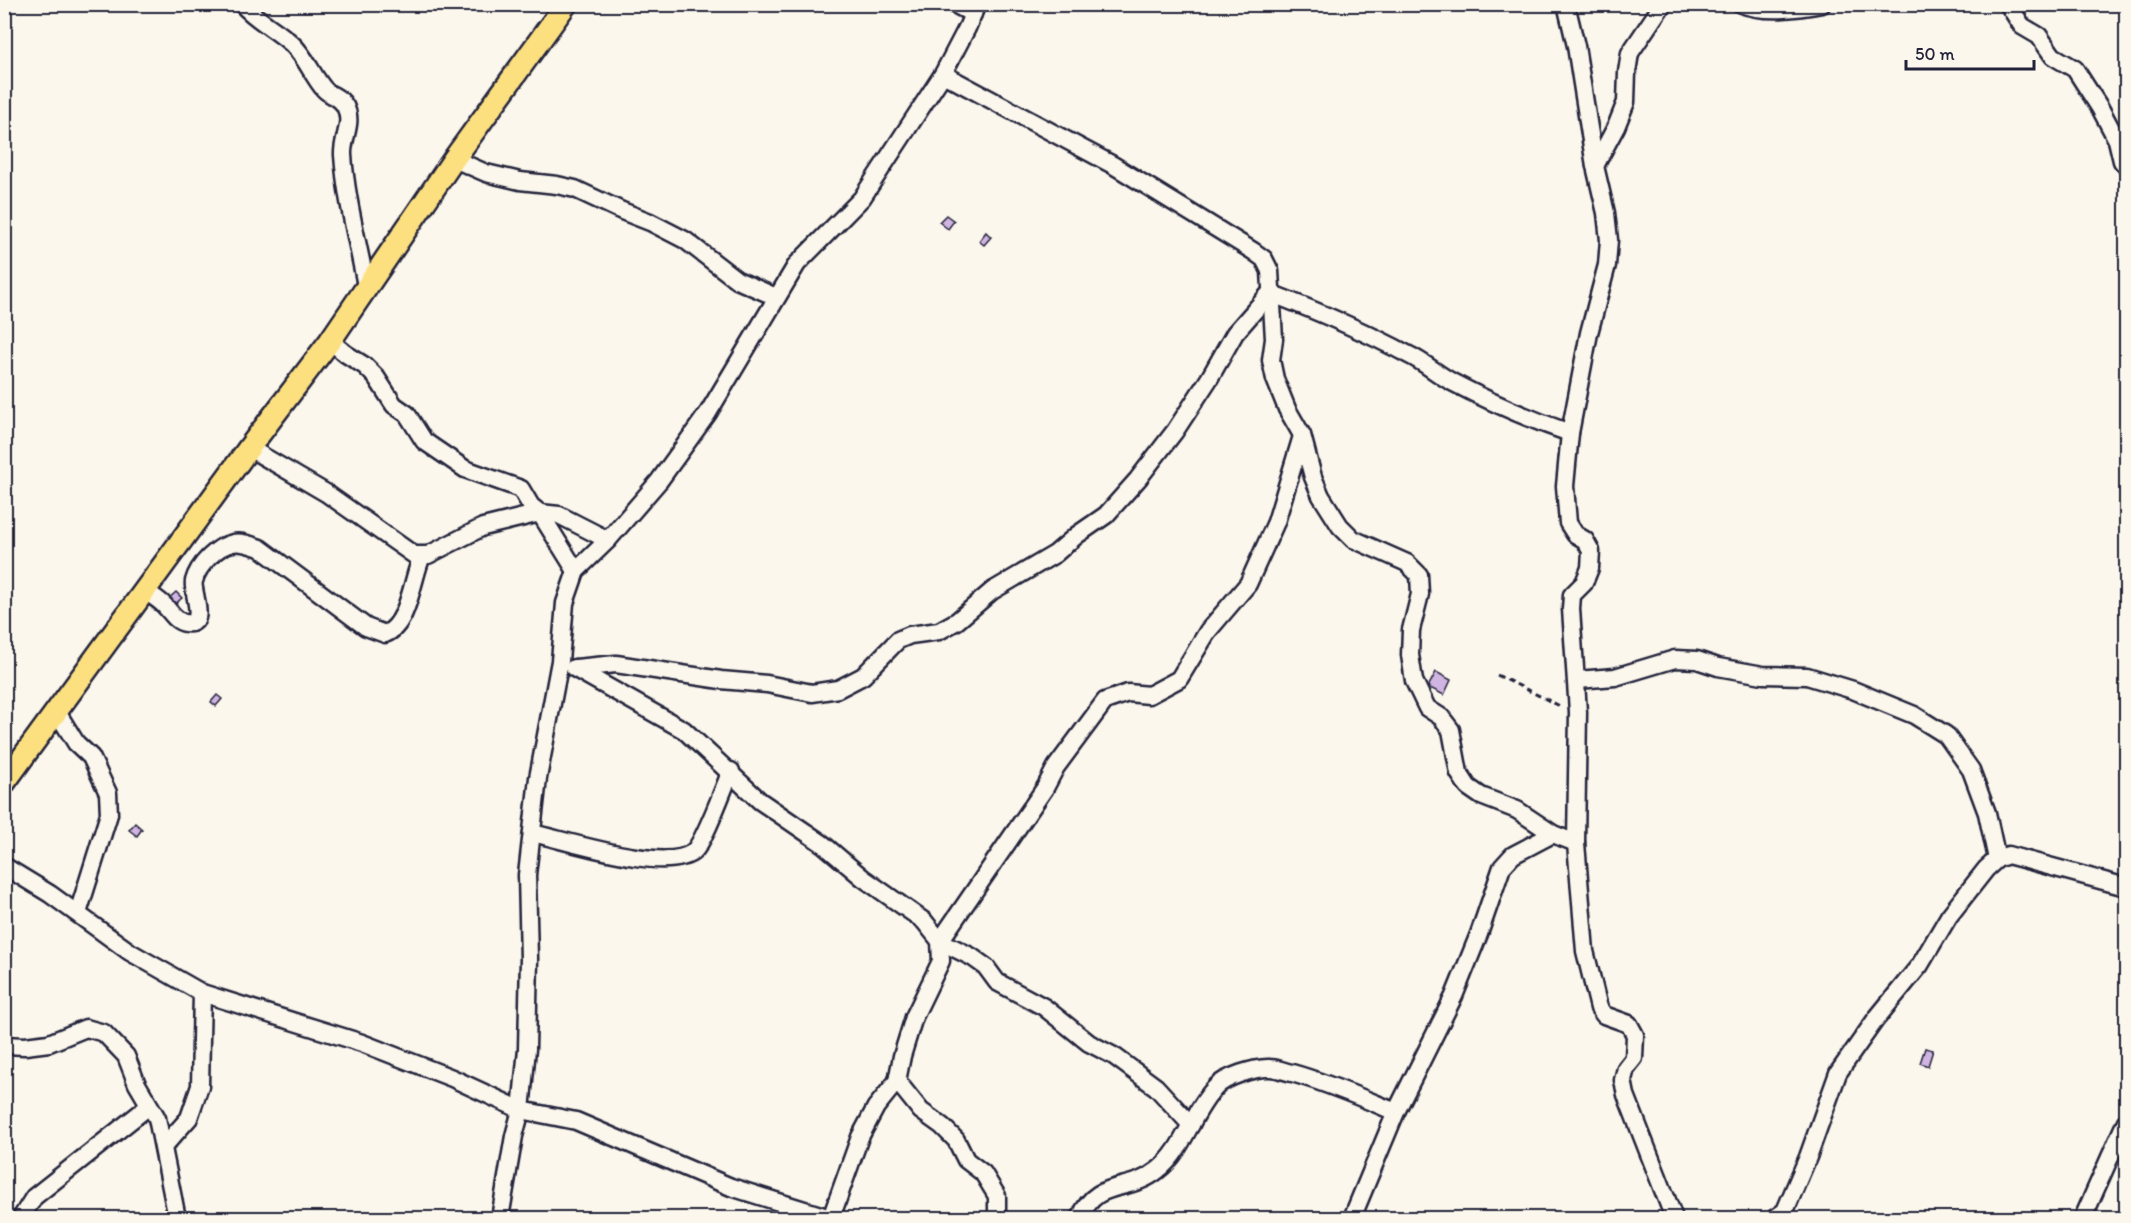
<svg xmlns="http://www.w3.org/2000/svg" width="2131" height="1223" font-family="Itim,sans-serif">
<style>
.building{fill:#d0b4e2;stroke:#22223b;stroke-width:1.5}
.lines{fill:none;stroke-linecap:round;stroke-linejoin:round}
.minor-casing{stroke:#22223b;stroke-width:21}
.major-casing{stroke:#22223b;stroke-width:26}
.path{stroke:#22223b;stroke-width:3;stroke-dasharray:6 4.5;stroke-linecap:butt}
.minor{stroke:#fbf7ec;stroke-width:16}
.major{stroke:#fce080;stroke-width:21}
</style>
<rect width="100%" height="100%" fill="#fbf7ec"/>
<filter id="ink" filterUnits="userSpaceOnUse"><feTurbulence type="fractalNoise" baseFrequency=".0167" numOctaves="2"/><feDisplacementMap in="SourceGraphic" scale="12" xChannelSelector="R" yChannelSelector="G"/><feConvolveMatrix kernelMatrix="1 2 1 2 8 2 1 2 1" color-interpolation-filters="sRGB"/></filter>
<g filter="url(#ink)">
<!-- building -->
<g class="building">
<path d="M946 215 954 221 948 229 939 222Z"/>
<path d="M986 232 991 237 984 245 979 241Z"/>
<path d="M176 592 182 598 172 607 166 601Z"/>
<path d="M1436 672 1451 680 1444 695 1428 687Z"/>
<path d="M217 695 222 699 216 706 211 702Z"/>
<path d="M135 823 142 829 137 836 129 830Z"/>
<path d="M1925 1048 1933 1050 1928 1066 1920 1063Z"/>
</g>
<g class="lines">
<!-- minor casing -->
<g class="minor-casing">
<g id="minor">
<path d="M242 4C257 21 276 29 292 44 306 57 312 75 324 89 330 96 340 96 345 106 354 123 342 138 343 155 346 199 358 242 366 286"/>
<path d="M954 4 973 14"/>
<path d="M1566 4 1576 46 1595 166 1606 213 1609 240 1607 265 1589 333 1570 433 1565 486 1568 523 1575 534 1585 540 1591 551 1590 568 1584 583 1572 595 1571 609 1578 712 1576 843 1585 951 1599 1008 1604 1015 1629 1024 1635 1035 1634 1058 1626 1068 1623 1080 1626 1095 1674 1218"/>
<path d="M1741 4C1765 13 1796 9 1822 4"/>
<path d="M2008 4 2022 26 2039 36 2053 56 2075 69 2100 108 2117 140 2122 161 2126 165"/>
<path d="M943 74 1113 165 1253 251 1264 259 1270 271 1274 339 1271 360 1275 379 1287 409 1302 435 1313 477 1321 496 1340 526 1353 539 1407 563 1419 575 1420 594 1411 630 1410 655 1414 681 1427 708 1441 717 1451 730 1459 773 1468 787 1481 796 1517 810 1553 834 1576 843"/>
<path d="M454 159 486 173 520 181 557 185 575 189 622 211 650 222 685 240 737 280 776 297"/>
<path d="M1595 166 1616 127 1626 102 1627 72 1630 53 1663 4"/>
<path d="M330 341 346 354 365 366 376 377 394 405 407 414 424 441 465 469 521 489 531 506 540 513 576 571"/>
<path d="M249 448 326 493 414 555H428L483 527 540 513 559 515 608 540"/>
<path d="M146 591C152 596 159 600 164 605 171 612 175 621 185 623 209 627 191 591 194 581 198 565 217 546 233 543 241 541 251 545 260 548L366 627 385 634C409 625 412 578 422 556"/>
<path d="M574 668 684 730 760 801 823 844 863 878 924 921 940 941 941 961 914 1017 902 1056 897 1081 876 1107 860 1137 831 1218"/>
<path d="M576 668 616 664 721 680 767 684 812 693 838 689 863 676 898 640 910 635 939 631 957 621 992 591 1055 554 1077 535 1106 515 1138 479 1175 431 1209 379 1235 333 1270 293C1317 311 1364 331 1409 355 1424 362 1437 374 1452 382 1490 402 1529 419 1570 433"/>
<path d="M1577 680 1615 677 1675 659 1697 660 1718 667 1763 675 1807 676 1853 690 1914 715 1946 735 1971 770 1987 813 1997 859"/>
<path d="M57 712 76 743 91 757 108 793 109 814 78 913"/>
<path d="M532 833C565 840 669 875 694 851 705 840 723 789 731 771"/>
<path d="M4 866 50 894 130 952 202 993 362 1043 452 1078 521 1110 576 1121 731 1187 830 1218"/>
<path d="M4 1045 25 1046 49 1043 86 1028 104 1033 126 1056 137 1084 157 1118 177 1218"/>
<path d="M897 1081 921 1111 942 1126 956 1140 966 1160 983 1173 997 1196V1218"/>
<path d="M1191 1125 1156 1087 1114 1056 1089 1043 1044 1007 997 982 986 967 972 957 940 941 1045 788 1056 767 1105 701 1128 693 1149 695 1179 679 1208 631 1248 584 1276 522 1302 436"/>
<path d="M164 1146 189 1118 200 1086 202 993"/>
<path d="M21 1218 34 1197 149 1106"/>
<path d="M500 1218 514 1136 521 1110 527 1049 529 959 527 875 538 778 560 661 565 603 576 571 608 540 659 481 708 413 797 264 862 198 943 74 967 28 977 4"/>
<path d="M1080 1218C1097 1177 1127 1195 1158 1170 1184 1150 1192 1112 1215 1088 1224 1077 1256 1067 1270 1068 1277 1068 1286 1072 1292 1073 1328 1083 1362 1098 1396 1112"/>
<path d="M1352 1218 1396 1112 1454 996 1479 934 1502 867 1513 855 1553 834"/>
<path d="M1775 1218 1785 1211 1808 1157 1838 1073 1876 1019 1920 965 1949 916 1986 869 1997 859 2008 855 2126 887"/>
<path d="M2083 1218 2126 1121"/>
</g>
</g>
<!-- major casing -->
<g class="major-casing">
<path id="major" d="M4 783 249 448 330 341 454 159 566 4"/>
</g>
<!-- path -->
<path class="path" d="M1497 675 1562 707"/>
<!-- minor -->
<use href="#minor" class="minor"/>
<!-- major -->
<use href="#major" class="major"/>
</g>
</g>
<!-- margin -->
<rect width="2131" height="1223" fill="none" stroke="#fbf7ec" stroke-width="24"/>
<rect x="12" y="12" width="2107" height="1199" fill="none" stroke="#22223b" stroke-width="2" filter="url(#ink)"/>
<!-- scale -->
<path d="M1906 60v9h128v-9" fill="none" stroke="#22223b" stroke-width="3"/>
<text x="1915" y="60" font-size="18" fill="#22223b" stroke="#fbf7ec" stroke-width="4.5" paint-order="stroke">50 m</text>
</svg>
